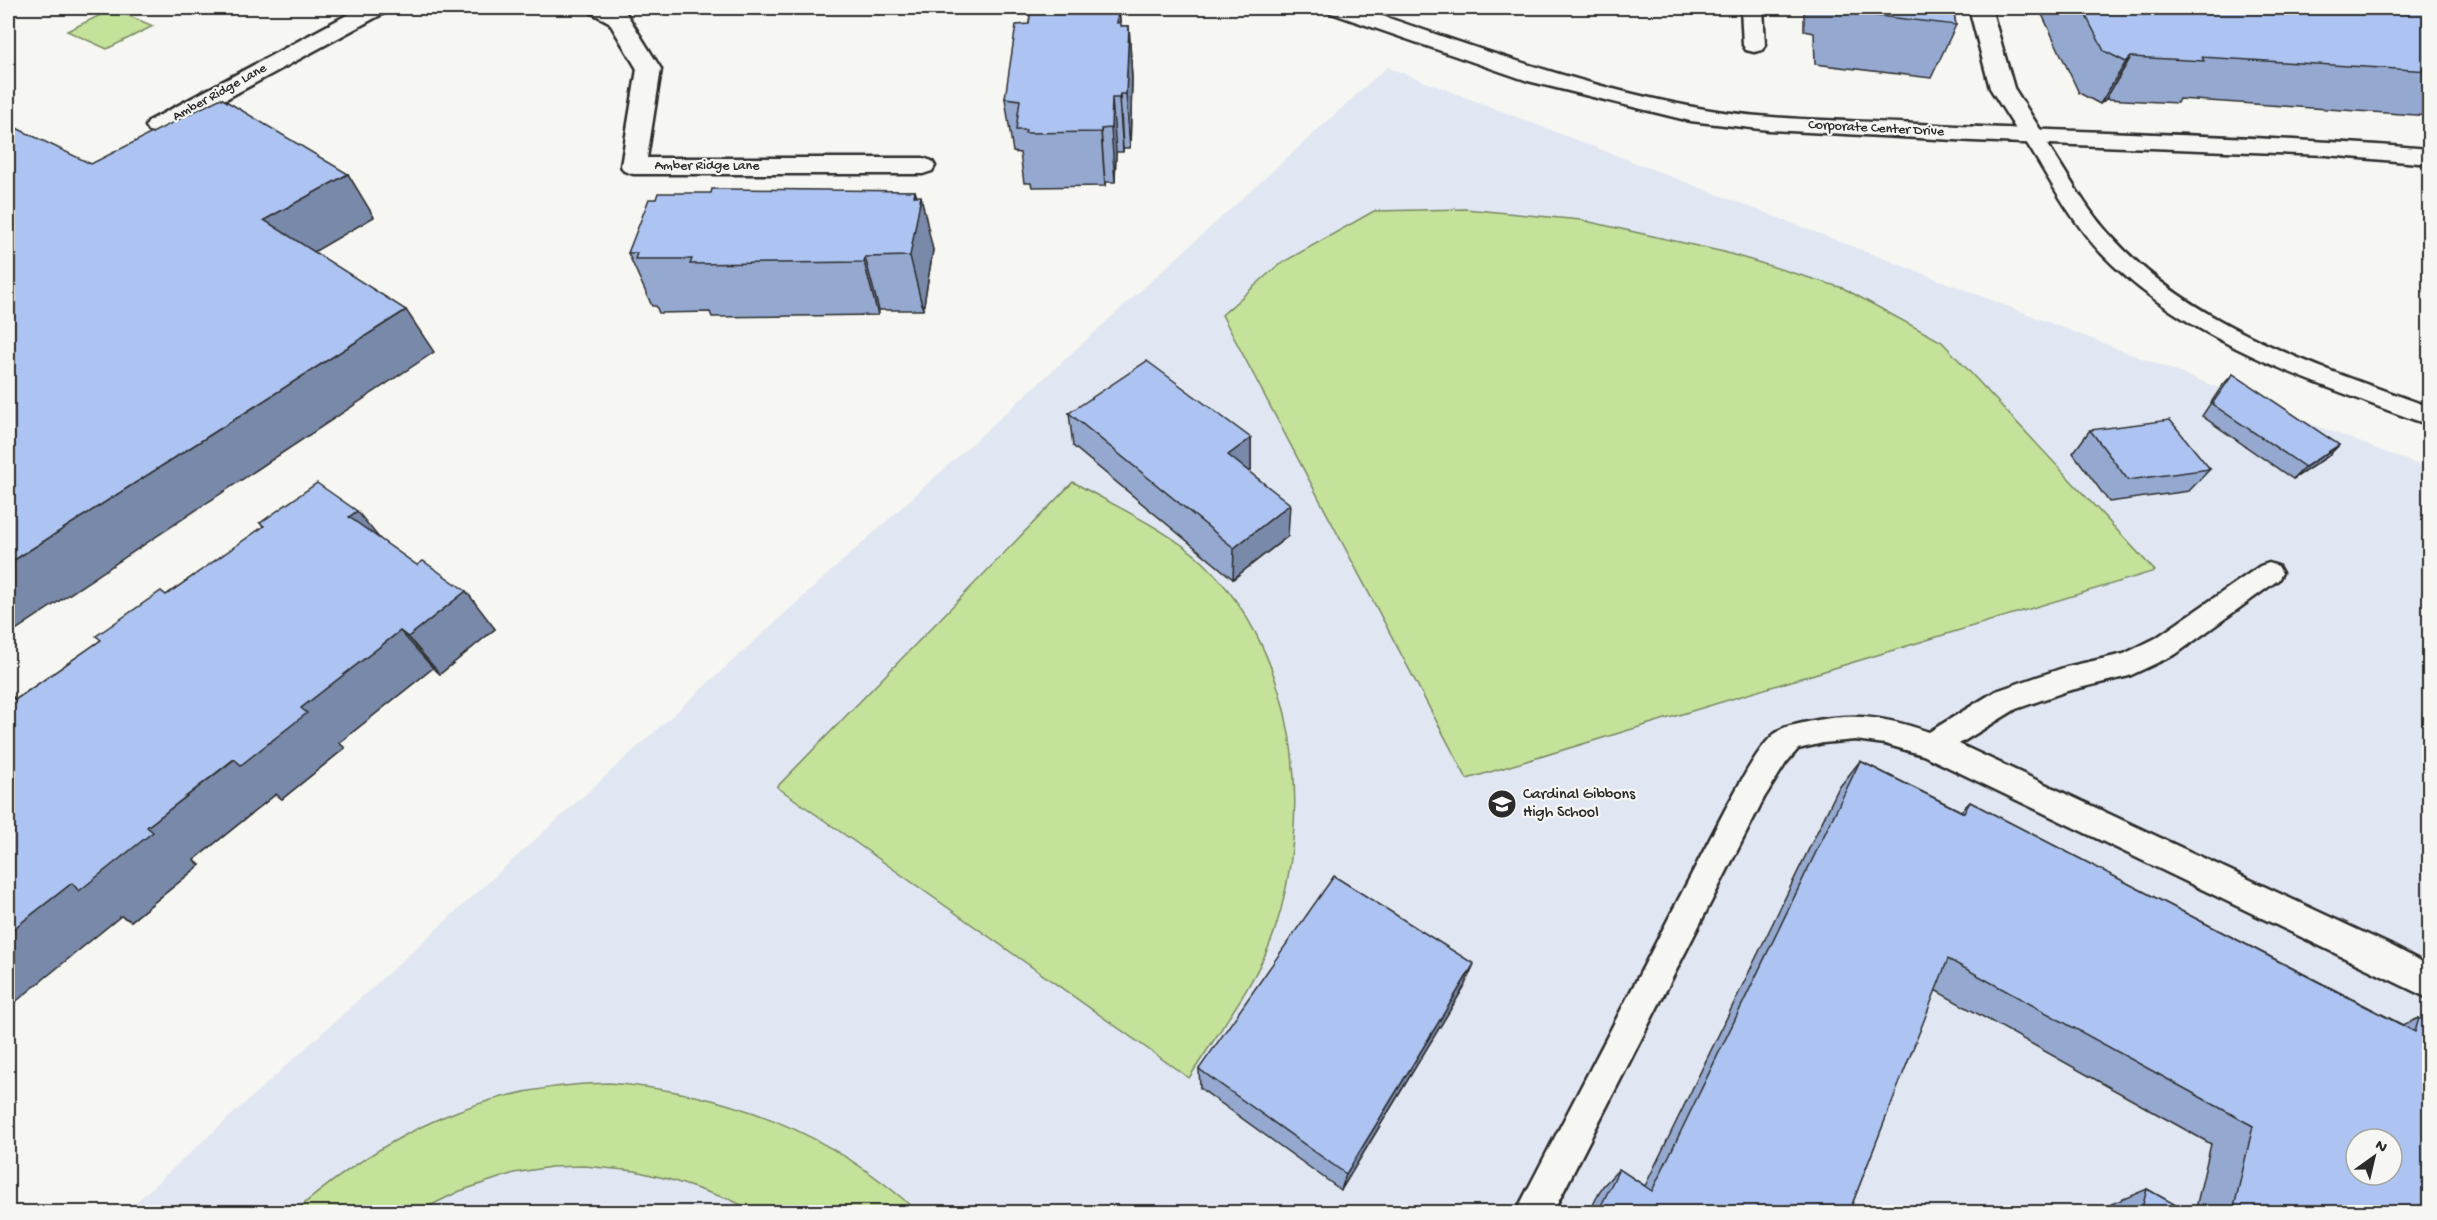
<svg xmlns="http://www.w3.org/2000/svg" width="2437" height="1220" font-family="'Gochi Hand',sans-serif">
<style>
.built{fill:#e0e7f2;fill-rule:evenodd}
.green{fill:#c4e29a;stroke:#788662;stroke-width:1.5}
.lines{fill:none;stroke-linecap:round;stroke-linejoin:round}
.service-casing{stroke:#2b2b2b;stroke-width:5}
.minor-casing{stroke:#2b2b2b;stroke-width:5}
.tertiary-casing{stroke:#2b2b2b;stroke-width:5}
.service{fill:#f6f6f2;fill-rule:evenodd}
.minor{fill:#f6f6f2;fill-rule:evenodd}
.tertiary{fill:#f6f6f2;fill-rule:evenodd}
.wall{fill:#95a9d0;stroke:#2b2b2b;stroke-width:1.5}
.shaded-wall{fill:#7989a9;stroke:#2b2b2b;stroke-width:1.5}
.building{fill:#adc4f2;stroke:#2b2b2b;stroke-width:1.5;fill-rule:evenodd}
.labels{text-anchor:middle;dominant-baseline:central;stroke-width:4.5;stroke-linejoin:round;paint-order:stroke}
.far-street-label{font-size:14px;fill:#2b2b2b;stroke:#f6f6f2}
.poi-label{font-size:16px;fill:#2b2b2b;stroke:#f6f6f2;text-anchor:start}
</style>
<rect width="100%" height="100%" fill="#f6f6f2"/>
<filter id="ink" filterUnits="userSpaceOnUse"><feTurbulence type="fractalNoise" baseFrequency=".0167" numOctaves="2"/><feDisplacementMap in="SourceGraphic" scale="12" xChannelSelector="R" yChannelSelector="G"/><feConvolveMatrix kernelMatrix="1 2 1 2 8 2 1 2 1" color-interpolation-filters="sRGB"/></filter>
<g filter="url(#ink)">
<!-- built -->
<path class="built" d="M1387 67 2429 469V1212H125ZM2356 1139H2392V1175H2356Z"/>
<!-- green -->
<g class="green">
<path d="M113 9 153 26 107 49 67 31Z"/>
<path d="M1465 209 1581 220 1724 252 1843 288 1942 342 2155 571 1467 779 1222 315 1278 265 1374 211Z"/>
<path d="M1073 482C1113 505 1172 532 1204 563 1299 657 1314 811 1274 933 1258 980 1216 1035 1189 1078L777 787Z"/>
<path d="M609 1083C729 1093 829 1131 918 1212H756L731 1200 668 1179 635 1171 584 1166 551 1167 514 1173 460 1191 417 1212H294C388 1132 484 1085 609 1083Z"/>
</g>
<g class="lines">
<!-- service casing -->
<g class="service-casing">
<g id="service">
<path d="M2033 131 2040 133C2063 166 2082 204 2109 234 2192 327 2316 366 2430 407V425C2402 416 2375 405 2348 395 2259 362 2169 323 2102 254 2070 220 2048 176 2023 137L2026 133Z"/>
<path d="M2269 563 2278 566 2282 573 2278 580 2176 654 2129 676 2067 691 2016 709 1959 744 2390 945 2430 966V999L1923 755 1885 744 1855 740 1823 743 1798 749 1786 763 1764 798 1553 1212H1516L1726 808C1739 786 1757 747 1777 732 1784 726 1795 725 1803 723 1851 712 1883 716 1929 732L1996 691 2066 667 2124 654 2156 638 2260 566Z"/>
</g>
</g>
<!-- minor casing -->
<g class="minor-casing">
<g id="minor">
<path d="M360 8H387L384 13 167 131 158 133 149 131 146 126 149 121Z"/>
<path d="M589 8H615L626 13 661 69 647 158H923L932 161 935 166 932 171 923 174H633L624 171 621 166 637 69 609 22 592 13Z"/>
<path d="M1741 8H1763L1765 45 1762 50 1754 52 1746 50 1743 45Z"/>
<path d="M1969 8H1991L2014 88 2045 137 2042 142 2033 144 2024 142 1990 88Z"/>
</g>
</g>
<!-- tertiary casing -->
<g class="tertiary-casing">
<path id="tertiary" d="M1328 8H1359C1468 45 1575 84 1688 106 1761 121 1842 120 1917 124 2088 133 2259 135 2430 149V164L2326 155 1973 141 1769 130 1690 121 1528 81 1331 13Z"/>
</g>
<!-- service -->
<use href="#service" class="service"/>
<!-- minor -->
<use href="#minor" class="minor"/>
<!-- tertiary -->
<use href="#tertiary" class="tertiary"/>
</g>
<!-- wall -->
<g class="wall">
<path d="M1031 8H1119L1120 22 1121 26H1129L1132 79 1130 148H1123V152H1116L1115 182H1105V186L1032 187 1031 183H1024L1020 153 1013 152 1005 98 1029 24Z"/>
<path d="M1804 8H1953L1956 25 1931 78 1815 64 1814 33 1804 31Z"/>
<path d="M2039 8H2430V116L2179 99 2177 103 2106 99 2100 104 2079 93Z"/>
<path d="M915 191 933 250 923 310H879L878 315 712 317 710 312 659 313 656 306H652L628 253 656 199Z"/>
<path d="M2233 374 2339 445 2327 457 2293 479 2202 416 2222 386Z"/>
<path d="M1069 413 1251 438V470L1249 471 1288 536 1233 579 1073 446Z"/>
<path d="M2090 430 2210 469 2189 491 2109 502 2073 453Z"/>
<path d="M260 523 379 539 495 629 440 674 433 668 339 743 345 748 282 799 276 794 194 860 200 865 131 921 121 916 9 694 16 699 264 527Z"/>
<path d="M1860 761 1961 811 1970 802 2403 1025 2419 1018 2430 1212H2195L2211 1144 1935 990 1849 1212H1589L1603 1186 1619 1169 1645 1186 1838 789Z"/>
<path d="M1464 987 1341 1190 1200 1088 1199 1069Z"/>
<path d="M2147 1189 2188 1212H2107L2109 1205Z"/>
</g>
<!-- shaded-wall -->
<g class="shaded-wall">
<path d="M1118 8H1119L1122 50 1117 23Z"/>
<path d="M1129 26 1132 79 1130 148 1126 94Z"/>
<path d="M2131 57 2106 99 2100 104 2126 62Z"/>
<path d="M1120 94 1123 148V152L1119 98Z"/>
<path d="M1112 98 1116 152 1115 182 1111 128Z"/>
<path d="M8 117 34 149 8 136Z"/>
<path d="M1101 129 1105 182V186L1101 132Z"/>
<path d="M348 174 374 217 295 263 264 220Z"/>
<path d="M915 191 919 208 921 196 933 250 923 310 910 256 914 196Z"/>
<path d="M865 257 879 310 878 315 864 262Z"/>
<path d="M406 310 434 352 8 635V564Z"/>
<path d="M1251 438V470L1228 487V455Z"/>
<path d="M2339 445 2327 457 2293 479 2305 467Z"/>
<path d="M1290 504 1288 536 1233 579 1234 548Z"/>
<path d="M357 511 389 550 349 517Z"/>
<path d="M466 591 495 629 440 674 408 637Z"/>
<path d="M400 631 433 668 339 743 345 748 282 799 276 794 194 860 200 865 131 921 121 916 8 1008V933L72 883 147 827Z"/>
<path d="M1474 964 1464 987 1341 1190 1346 1174Z"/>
</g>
<!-- building -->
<g class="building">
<path d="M1031 8H1118L1117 23 1121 22V26H1129L1126 94H1120L1119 98H1112L1111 128 1101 129V132L1025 133 1026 130H1016L1020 100 1005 98 1016 25 1029 24Z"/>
<path d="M1836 8H1953L1956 25 1836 11Z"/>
<path d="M2082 8H2430V71L2202 57 2204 61 2131 57 2126 62 2104 51Z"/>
<path d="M221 98 348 174 264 220 406 310 8 564V124L91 164Z"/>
<path d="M712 189H729L915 191 914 196H921L910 256 865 257 864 262 690 264 692 259H635L637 253H628L649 199H656L658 193H711Z"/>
<path d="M1147 361 1251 438 1228 455 1290 504 1234 548 1069 413Z"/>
<path d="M2233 374 2339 445 2305 467 2212 404Z"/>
<path d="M2170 420 2210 469 2128 480 2090 430Z"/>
<path d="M317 483 357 511 349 517 417 565 423 561 466 591 408 637 400 631 301 708 307 713 241 765 234 759 147 827 153 832 79 891 72 883 8 933V695L9 694 15 700 101 640 96 636 161 591 166 595 264 526 260 523Z"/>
<path d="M1860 761 1964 813 1970 802 2415 1032 2419 1018 2430 1023V1212H2233L2253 1126 1948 959 1849 1212H1598L1619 1169 1652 1191ZM2356 1139H2392V1175H2356Z"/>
<path d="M1334 876 1474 964 1346 1174 1199 1069Z"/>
<path d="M2147 1189 2188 1212H2141Z"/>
</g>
</g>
<!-- icons -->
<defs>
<g id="school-disc" transform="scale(1.5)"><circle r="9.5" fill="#2b2b2b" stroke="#f6f6f2"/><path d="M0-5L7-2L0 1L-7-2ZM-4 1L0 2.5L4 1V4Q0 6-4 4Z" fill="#fff"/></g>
</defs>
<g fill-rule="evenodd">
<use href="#school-disc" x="1502" y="804"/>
</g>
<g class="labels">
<!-- far-street labels -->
<g class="far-street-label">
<text transform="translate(220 93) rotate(-29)">Amber Ridge Lane</text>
<text transform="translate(1876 129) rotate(3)">Corporate Center Drive</text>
<text x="707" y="166">Amber Ridge Lane</text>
</g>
<!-- poi labels -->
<g class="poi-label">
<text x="1523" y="795">Cardinal Gibbons<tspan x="1523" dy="18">High School</tspan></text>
</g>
</g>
<!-- margin -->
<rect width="2437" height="1220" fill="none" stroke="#f6f6f2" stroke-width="30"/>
<rect x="15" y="15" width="2407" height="1190" fill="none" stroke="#2b2b2b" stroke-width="2" filter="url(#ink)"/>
<!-- north arrow -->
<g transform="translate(2374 1157) rotate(34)"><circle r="28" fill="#f6f6f2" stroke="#a5a5a2" stroke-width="1.5"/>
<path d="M0-4.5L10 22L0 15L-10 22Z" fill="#2b2b2b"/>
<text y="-9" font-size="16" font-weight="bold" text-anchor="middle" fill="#2b2b2b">N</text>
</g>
</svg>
